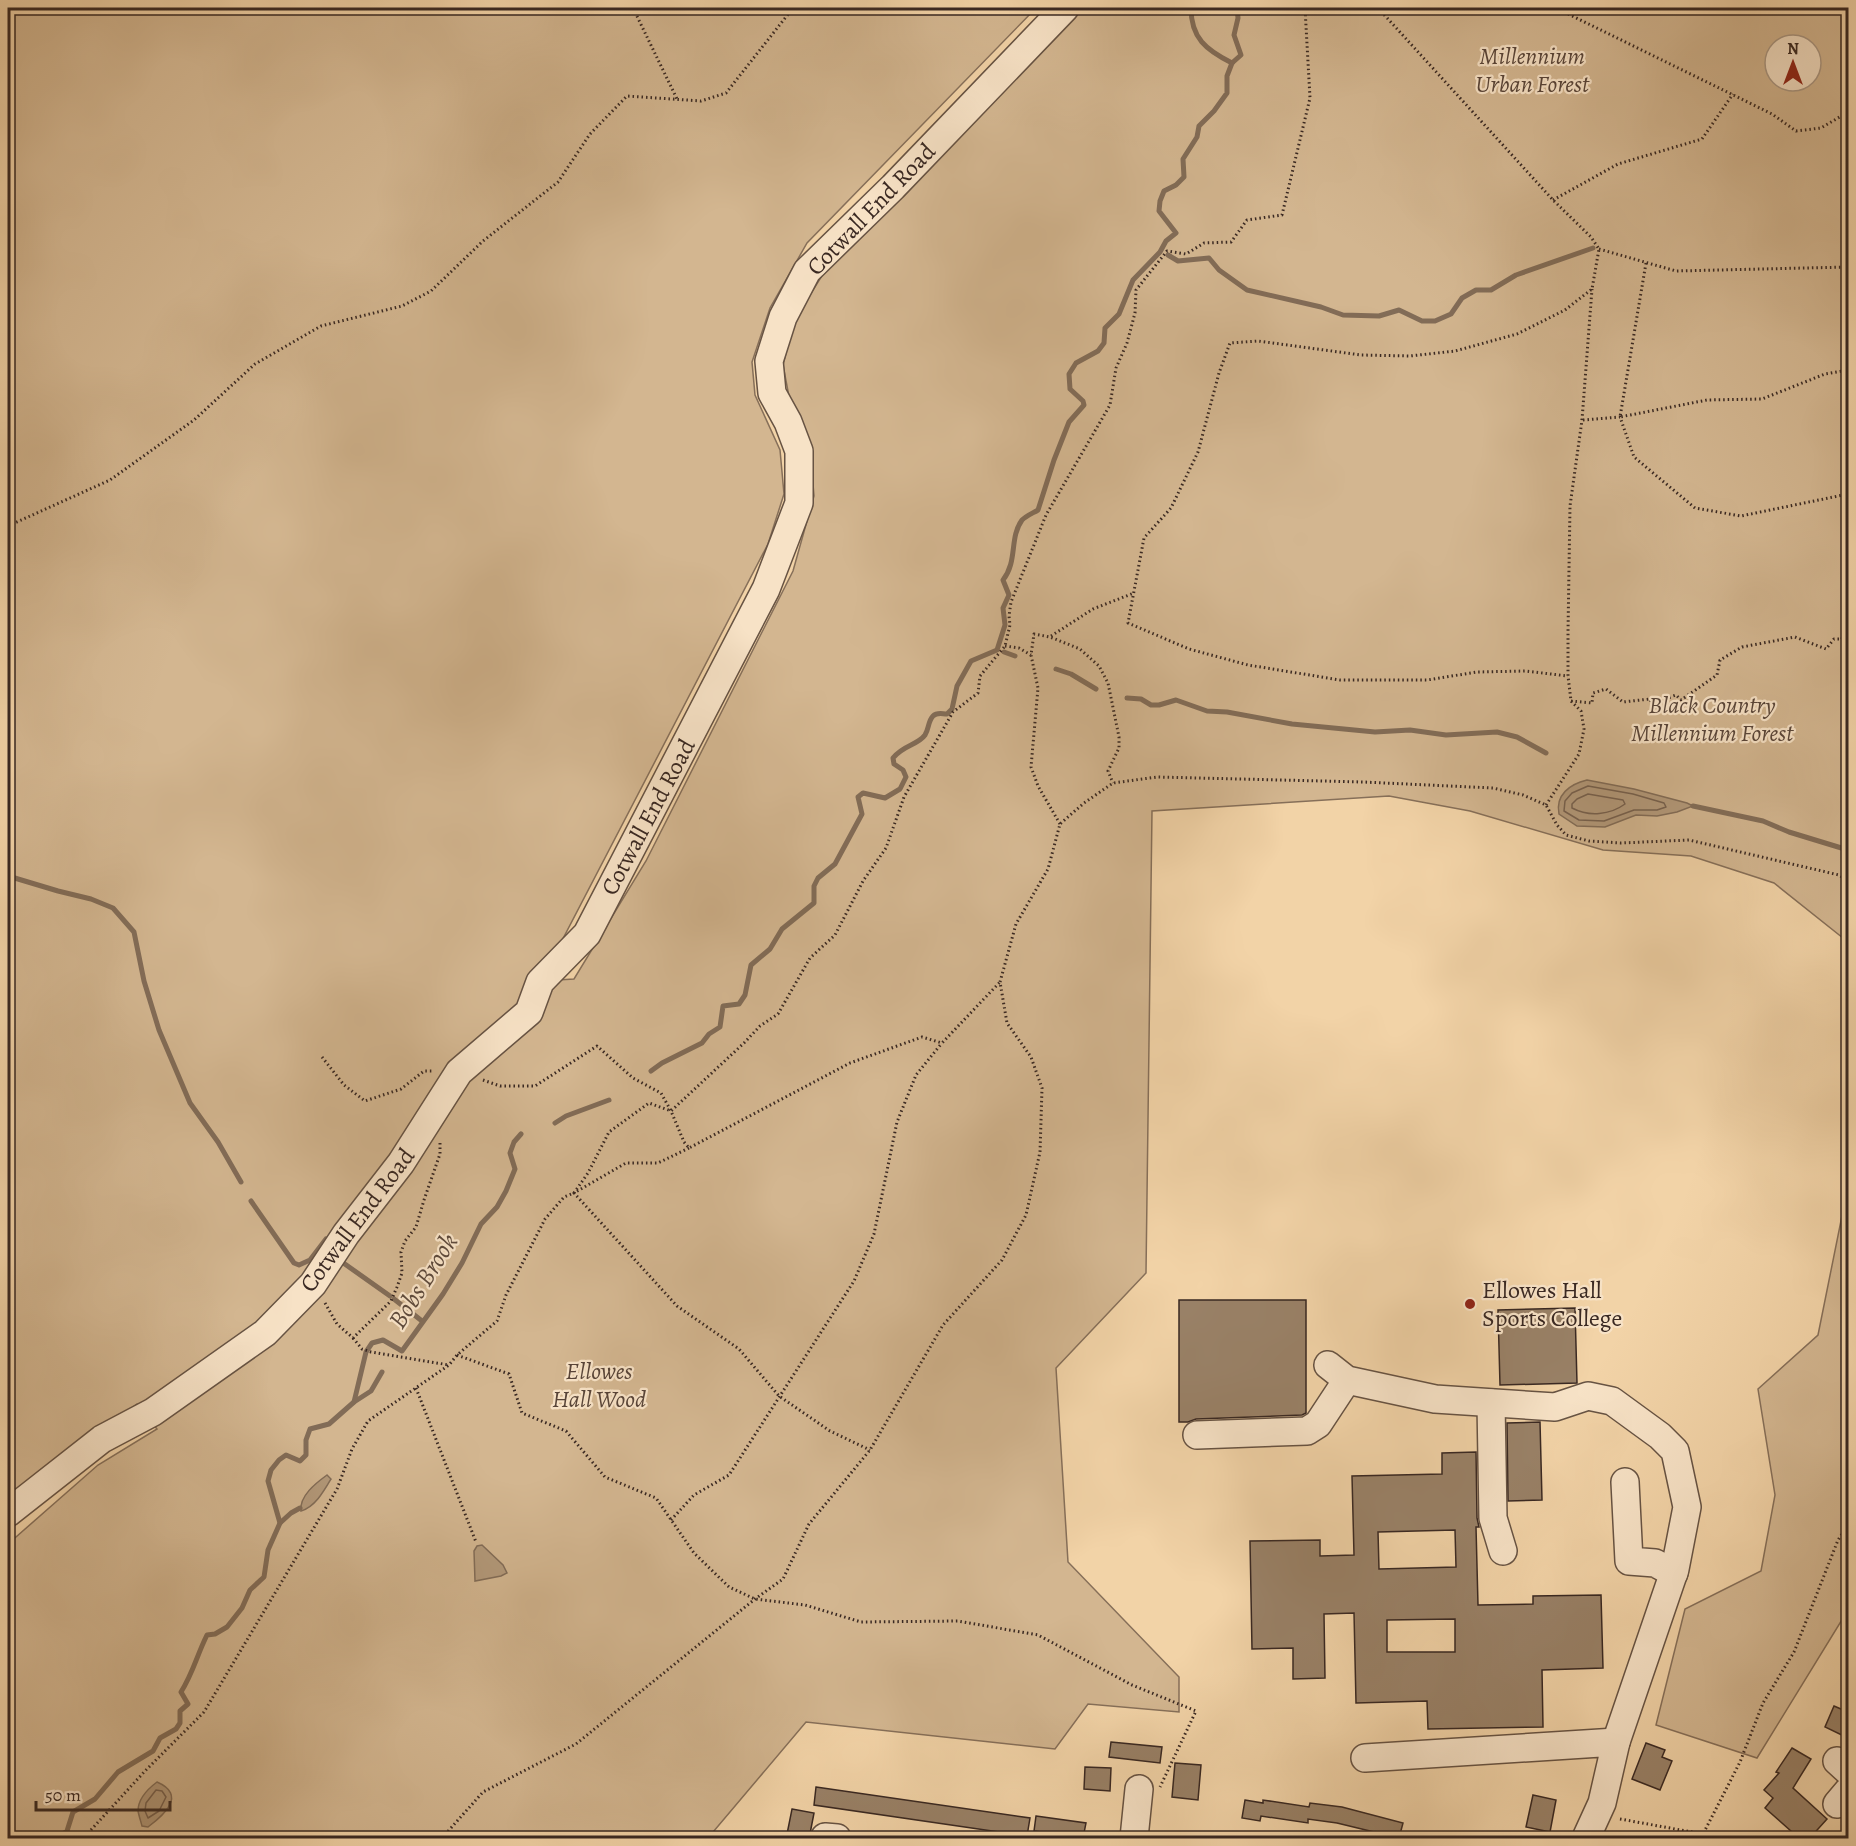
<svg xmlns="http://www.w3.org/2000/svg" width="1856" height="1846" font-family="Alegreya,serif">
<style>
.green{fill:#d3b690;stroke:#866f59;stroke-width:1.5;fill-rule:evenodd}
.water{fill:#b3997a;stroke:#826c57;stroke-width:1.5}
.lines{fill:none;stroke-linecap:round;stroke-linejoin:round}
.shore{stroke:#76604e;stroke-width:1.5}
.stream{stroke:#826c57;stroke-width:5}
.building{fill:#998167;stroke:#392822;stroke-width:1.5;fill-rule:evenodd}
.minor-casing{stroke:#675343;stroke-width:30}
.path{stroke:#392822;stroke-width:3;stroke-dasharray:1.5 3;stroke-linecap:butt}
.minor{stroke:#f7e2c6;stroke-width:27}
.poi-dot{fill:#8f2418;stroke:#f7e2c6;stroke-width:2}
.labels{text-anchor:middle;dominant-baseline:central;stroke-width:4.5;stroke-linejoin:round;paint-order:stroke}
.park-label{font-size:24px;font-style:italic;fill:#584438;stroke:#f7e2c6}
.street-label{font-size:24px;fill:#392822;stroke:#f7e2c6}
.poi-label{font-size:24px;fill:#392822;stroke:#f7e2c6;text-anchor:start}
.water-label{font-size:26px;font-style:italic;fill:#5e4a3c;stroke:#f7e2c6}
</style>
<rect width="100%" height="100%" fill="#f2d3a7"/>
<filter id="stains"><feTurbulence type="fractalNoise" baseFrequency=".00333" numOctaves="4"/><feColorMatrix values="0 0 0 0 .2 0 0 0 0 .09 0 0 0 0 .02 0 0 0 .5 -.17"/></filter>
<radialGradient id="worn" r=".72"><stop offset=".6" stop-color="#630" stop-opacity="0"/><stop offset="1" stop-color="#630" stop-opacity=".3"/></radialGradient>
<!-- green -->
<g class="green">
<path d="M8 8H1036L807 243 770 308 752 362 755 395 780 450 784 494 768 544 541 981 574 979 646 861 793 571 814 496 810 449 791 407 783 365 794 320 830 263 1079 8H1848V942L1774 883 1691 856 1603 850 1470 811 1389 796 1152 811 1146 1273 1056 1368 1068 1562 1179 1677V1712L1088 1704 1055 1749 806 1722 708 1838H8V1544L98 1465 157 1429 137 1404 8 1500ZM1775 45H1811V81H1775Z"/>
<path d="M1848 1186V1610L1757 1758 1656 1725 1685 1609 1761 1571 1775 1495 1758 1389 1818 1335Z"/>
</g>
<!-- water -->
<g class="water">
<path d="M1587 780 1634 789 1687 803 1693 806 1677 812 1657 816 1636 815 1605 827 1577 826 1559 814C1555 795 1570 784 1587 780Z"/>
<path d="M327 1475 331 1479C324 1491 315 1507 301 1511 299 1496 316 1483 327 1475Z"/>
<path d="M482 1545 503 1565 507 1573 501 1576 475 1581 474 1551 477 1546Z"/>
<path d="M157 1782C187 1795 164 1815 148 1827L142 1826C141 1822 139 1816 138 1811 138 1799 149 1788 157 1782Z"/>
</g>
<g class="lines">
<!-- shore -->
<g class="shore">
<path d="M1588 786 1633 794 1664 803 1666 807 1657 810H1634L1604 821 1579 820 1564 811 1565 801 1572 793Z"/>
<path d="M1588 794 1623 800 1625 804C1610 815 1589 817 1572 808V804L1577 799Z"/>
<path d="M156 1790 162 1791 166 1797 159 1811 148 1818 145 1811 146 1803Z"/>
</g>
<!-- stream -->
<g class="stream">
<path d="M1191 8C1191 38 1206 50 1232 63"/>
<path d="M1232 63 1241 55 1234 35 1238 18 1237 8"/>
<path d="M1168 255 1178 261 1209 258 1219 270 1247 290 1321 307 1343 315 1379 316 1399 310 1422 321H1435L1451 314 1462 298 1476 290H1491L1516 275 1593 248"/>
<path d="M1004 652 1015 656"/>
<path d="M1056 669 1071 674 1096 689"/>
<path d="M1127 698 1141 699 1151 705H1159L1176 700 1207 711 1227 712 1292 724 1375 732 1410 730 1446 735 1497 732 1517 737 1546 753"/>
<path d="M1693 806 1763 821 1789 832 1848 850"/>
<path d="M8 876 58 891 91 899 113 908 134 932 144 981 159 1030 190 1103 218 1142 241 1182"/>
<path d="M651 1071 662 1063 702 1043 709 1034 720 1027 723 1006 739 1004 745 995 751 965 770 949 782 929 814 903V886L818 878 835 864 862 814 858 797 863 793 885 798 900 789 906 777 903 770 894 764 893 758C903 745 918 745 925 735 929 729 928 721 933 716 937 712 942 714 947 714L952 709 957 686 971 661 997 650 1005 625 1003 608 1009 595 1003 580C1018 561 1009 538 1022 520 1026 516 1033 513 1038 510L1054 460 1069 422 1084 405 1083 401 1070 389 1069 374 1076 363 1098 351 1104 343 1105 328 1119 314 1133 280 1160 252 1166 241 1176 233 1159 211 1160 201 1164 191 1176 185 1184 177 1183 159 1197 137 1199 126 1214 111 1227 93V76L1232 63"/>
<path d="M555 1123 566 1116 609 1100"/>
<path d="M251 1201 294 1263 299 1265 310 1260 326 1239"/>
<path d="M342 1262 390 1296"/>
<path d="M394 1299 422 1321"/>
<path d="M354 1402 371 1391 382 1372"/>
<path d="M280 1523 291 1513 300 1508"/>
<path d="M56 1838 67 1831 73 1812 95 1799 118 1772 153 1751 160 1738 176 1729 180 1723V1711L188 1704 181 1692C193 1673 197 1655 207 1635L215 1634 227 1627 242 1608 250 1590 264 1577 268 1550 280 1523 268 1481 271 1470 279 1460 286 1455 300 1461 306 1455V1440L310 1429 329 1424 354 1402 366 1352 372 1343 383 1340 402 1351 443 1294 462 1263 481 1224 497 1207 506 1191 515 1169 510 1153 514 1142 521 1134"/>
</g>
</g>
<!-- building -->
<g class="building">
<path d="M1179 1300H1306V1413L1302 1415 1196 1419 1188 1422H1179Z"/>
<path d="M1575 1308 1577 1383 1500 1385 1498 1310Z"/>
<path d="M1540 1422 1542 1500 1508 1501 1507 1423Z"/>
<path d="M1476 1452 1477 1518 1479 1527H1476L1478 1605 1533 1604V1596L1601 1595 1603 1668 1542 1670 1543 1727 1428 1729 1427 1701 1356 1703 1354 1613 1324 1614 1325 1678 1293 1679V1648L1252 1649 1250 1541 1320 1540V1556L1354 1555 1352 1476 1442 1474V1453ZM1455 1530 1456 1567 1379 1569 1378 1532ZM1455 1619V1652H1387V1620Z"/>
<path d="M1834 1706 1848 1712V1738L1825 1727Z"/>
<path d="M1111 1742 1162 1747 1160 1763 1109 1757Z"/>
<path d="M1646 1743 1665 1750 1662 1757 1672 1761 1660 1790 1632 1779Z"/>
<path d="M1792 1748 1811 1759 1793 1788 1827 1819 1809 1839H1800L1765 1808 1773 1798 1764 1790 1779 1773 1776 1772Z"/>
<path d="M1175 1763 1201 1765 1198 1800 1172 1797Z"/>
<path d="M1085 1767 1111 1768 1110 1791 1084 1789Z"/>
<path d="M816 1787 1030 1818 1027 1836 814 1805Z"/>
<path d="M1533 1795 1556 1800 1550 1832 1526 1827Z"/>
<path d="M1245 1800 1263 1803V1800L1309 1807 1310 1803 1342 1807 1403 1823 1399 1838 1337 1823 1308 1819V1823L1261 1816 1260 1821 1242 1818Z"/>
<path d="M792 1809 814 1813 809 1839H786Z"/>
<path d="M1036 1816 1086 1823 1083 1838 1034 1831Z"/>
</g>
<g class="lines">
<!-- minor casing -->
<g class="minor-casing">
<g id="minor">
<path d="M1328 1365 1347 1380 1435 1399 1555 1407 1588 1396 1612 1401 1660 1436 1675 1451 1687 1507 1675 1569 1616 1742"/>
<path d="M1491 1403 1493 1518 1503 1551"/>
<path d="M1197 1435 1307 1431 1318 1424 1347 1380"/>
<path d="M1625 1482 1629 1561 1655 1563 1674 1573"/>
<path d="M8 1513 102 1439 153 1412 265 1333 313 1284 346 1234 401 1163 459 1072 529 1012 540 982 587 934 766 589 799 503V451L788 422 772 393 769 361 783 317 807 271 893 187 1065 8"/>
<path d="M1365 1758 1616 1742 1602 1803 1586 1838"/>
<path d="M1837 1761 1848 1771"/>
<path d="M1837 1804 1848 1791"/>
<path d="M825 1837 837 1838"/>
<path d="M1134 1838 1139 1789"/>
</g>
</g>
<!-- path -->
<g class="path">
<path d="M633 8 677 99"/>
<path d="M1378 8 1553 200 1591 237 1599 249 1592 289 1565 310 1517 334 1455 351 1410 356 1361 355 1258 341 1230 343 1219 373 1198 452 1171 508 1144 538 1128 623 1189 649 1248 665 1340 680H1427L1477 672 1525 671 1568 676"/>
<path d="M1556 8 1772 114 1796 131 1821 128 1848 112"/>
<path d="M1553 200 1618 164 1702 139 1733 94"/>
<path d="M1599 249 1676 271 1848 267"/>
<path d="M1646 263 1620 417 1707 400 1762 399 1825 374 1848 370"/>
<path d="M1583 420 1620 417 1634 457 1695 508 1741 516 1848 494"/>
<path d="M8 526 110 480 194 420 255 364 321 326 402 306 431 291 483 241 558 182 590 134 627 96 701 101 726 93 793 8"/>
<path d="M1051 636 1093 609 1134 593"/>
<path d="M1005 646 1019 648 1031 655"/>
<path d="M1571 701 1592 703 1593 693 1606 689 1623 702 1650 699 1653 706 1663 709 1665 699 1676 695 1681 700 1717 675 1720 660 1742 647 1795 637 1826 649 1834 639H1842L1846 618H1848"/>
<path d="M1546 805 1579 754 1584 729 1581 711 1571 701 1568 676V632L1570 506 1582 420 1592 289"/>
<path d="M1060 824 1038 786 1031 767 1038 688 1031 655 1034 634 1050 637 1080 649 1099 666 1108 683 1119 737V748L1108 771 1113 783"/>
<path d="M322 1057 344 1085 365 1101 401 1089 424 1071H432"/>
<path d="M483 1080 500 1086H535L597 1046 633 1078 661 1093 671 1111 684 1142 689 1148 850 1063 922 1037 942 1043 1000 982"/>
<path d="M689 1148 658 1163H626L574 1193 677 1306 739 1349 779 1396 830 1431 870 1450"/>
<path d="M325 1303 337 1324 353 1338 391 1301 397 1287 402 1273 401 1252 405 1241 416 1227 424 1200 440 1154V1143"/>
<path d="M353 1338 362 1349 371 1352 449 1365"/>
<path d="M457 1355 509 1374 522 1413 566 1431 605 1477 656 1498 694 1553 729 1587 755 1599 805 1605 861 1622 958 1621 1038 1635 1132 1685 1196 1711 1160 1787"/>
<path d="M416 1388 476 1542"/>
<path d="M671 1520 694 1495 729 1475 854 1281 874 1234 897 1122 916 1075 942 1043"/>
<path d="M1620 1819 1703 1834 1740 1762 1763 1703 1794 1652 1838 1540 1848 1525"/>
<path d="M87 1838 90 1831 145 1771 204 1712 337 1489 352 1449 368 1421 449 1365 457 1355 497 1321 506 1295 545 1219 564 1197 574 1193 588 1173 609 1132 649 1103 671 1111 744 1043 760 1026 778 1014 810 958 835 935 863 881 886 848 904 797 953 712 978 693 980 676 1005 646 1010 625 1009 616 1011 602 1046 515 1110 405 1116 368 1127 343 1135 313 1136 290 1167 251 1186 254 1204 243 1231 242 1247 220 1282 215 1310 98 1305 8"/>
<path d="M442 1838 483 1792 576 1744 755 1599 783 1579 809 1524 870 1450 943 1325 1002 1260 1026 1215 1040 1152 1042 1088 1031 1057 1007 1023 1000 982 1016 924 1048 869 1060 824 1084 803 1113 783 1157 777 1363 782 1493 788 1523 795 1546 805 1557 825 1566 835 1589 841 1621 843 1689 840 1839 875 1848 881"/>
</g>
<!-- minor -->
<use href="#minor" class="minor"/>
</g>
<!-- markers -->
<circle class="poi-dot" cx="1470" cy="1304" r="6"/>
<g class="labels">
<!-- park labels -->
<g class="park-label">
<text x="1532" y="56">Millennium<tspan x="1532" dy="28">Urban Forest</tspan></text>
<text x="1712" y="705">Black Country<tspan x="1712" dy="28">Millennium Forest</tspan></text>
<text x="599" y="1371">Ellowes<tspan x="599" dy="28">Hall Wood</tspan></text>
</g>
<!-- street labels -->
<g class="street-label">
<text transform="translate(871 209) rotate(-46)">Cotwall End Road</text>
<text transform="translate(648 817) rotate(-62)">Cotwall End Road</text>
<text transform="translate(357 1220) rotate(-53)">Cotwall End Road</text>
</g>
<!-- poi labels -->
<g class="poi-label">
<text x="1482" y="1290">Ellowes Hall<tspan x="1482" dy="28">Sports College</tspan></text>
</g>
<!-- water labels -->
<g class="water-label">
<text transform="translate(423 1281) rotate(-58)">Bobs Brook</text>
</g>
</g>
<!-- margin -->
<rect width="1856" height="1846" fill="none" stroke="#f2d3a7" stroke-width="30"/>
<rect x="9" y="9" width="1838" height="1828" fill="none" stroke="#392822" stroke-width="3"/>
<rect x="15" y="15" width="1826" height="1816" fill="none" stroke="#392822" stroke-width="1.5"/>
<!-- north arrow -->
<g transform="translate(1793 63)"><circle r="28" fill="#f7e2c6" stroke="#ab9884" stroke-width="1.5"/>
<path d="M0-4.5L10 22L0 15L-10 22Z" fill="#8f2418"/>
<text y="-9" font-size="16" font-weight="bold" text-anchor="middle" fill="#392822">N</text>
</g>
<!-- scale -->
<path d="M36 1801v9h134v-9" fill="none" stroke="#392822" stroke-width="3"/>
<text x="45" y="1801" font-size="18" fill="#392822" stroke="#f7e2c6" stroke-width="4.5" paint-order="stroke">50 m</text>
<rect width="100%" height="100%" filter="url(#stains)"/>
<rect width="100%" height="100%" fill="url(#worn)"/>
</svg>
